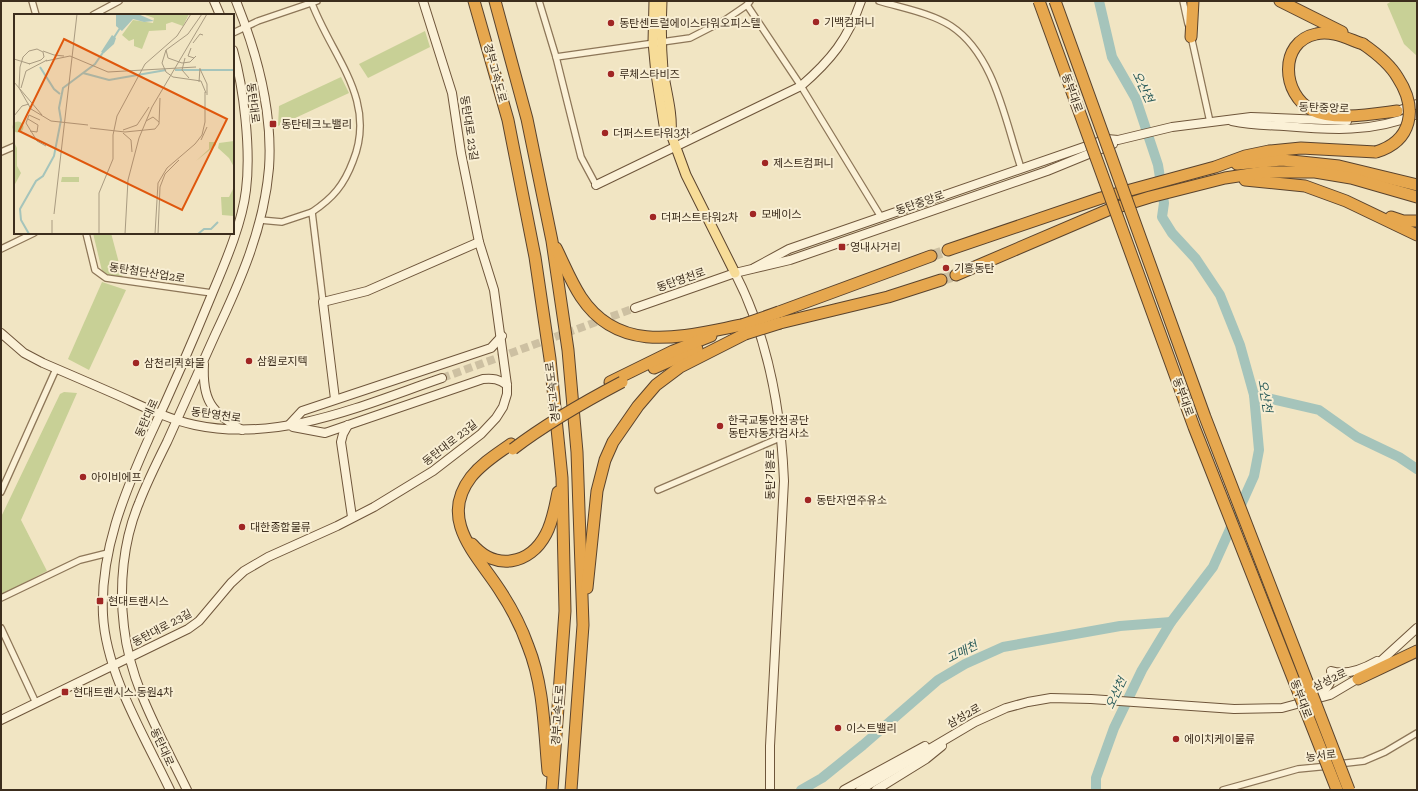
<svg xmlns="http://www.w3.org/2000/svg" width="1418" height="791" font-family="'Roboto Serif','Noto Sans KR',serif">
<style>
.green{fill:#c8d096}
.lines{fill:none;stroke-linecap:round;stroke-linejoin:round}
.river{stroke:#a5c4bb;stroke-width:10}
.secondary-tunnel{stroke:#cdc0a2;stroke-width:8;stroke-dasharray:8 4;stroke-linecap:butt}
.highway-tunnel{stroke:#cdc0a2;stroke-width:11;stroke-dasharray:11 5.5;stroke-linecap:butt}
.street-casing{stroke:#8d7658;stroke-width:8}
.secondary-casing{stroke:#6f563b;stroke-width:10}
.primary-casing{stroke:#5a432d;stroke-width:11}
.highway-casing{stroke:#5a432d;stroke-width:13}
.street{stroke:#fbf1d7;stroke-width:5.5}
.secondary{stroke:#fbf1d7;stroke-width:8}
.primary{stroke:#f7dc98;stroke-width:9}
.highway{stroke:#e6a74e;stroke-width:11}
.highway-bridge-casing{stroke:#5a432d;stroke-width:13;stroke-linecap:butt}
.highway-bridge{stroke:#e6a74e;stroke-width:11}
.poi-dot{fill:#a02624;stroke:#f8eed3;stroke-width:1.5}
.labels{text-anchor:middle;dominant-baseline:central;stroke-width:4;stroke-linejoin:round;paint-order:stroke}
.poi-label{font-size:11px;fill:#3c2d1d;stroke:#f8eed3;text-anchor:start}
.street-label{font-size:11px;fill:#3c2d1d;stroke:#f8eed3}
.water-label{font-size:12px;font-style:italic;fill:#2b5c5b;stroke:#f8eed3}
.inset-river{fill:none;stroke:#a5c4bb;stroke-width:2}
.inset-road{fill:none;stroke:#a99b81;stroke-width:1}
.view{fill:#df570d;fill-opacity:0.15;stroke:#df570d;stroke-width:2}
.inset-edge{fill:none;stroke:#3c2d1d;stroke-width:2}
</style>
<rect width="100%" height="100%" fill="#f1e5c3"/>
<!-- green -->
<g class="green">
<path d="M1392 1H1417V56L1404 44 1387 4Z"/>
<path d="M425 31 430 47 368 78 359 64Z"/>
<path d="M341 77 349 93 278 126 279 106Z"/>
<path d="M93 233H111L123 278H113L102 271Z"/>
<path d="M102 282 126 290 89 370 68 359Z"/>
<path d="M64 392 77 393 21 520 47 571 1 595V517L60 394Z"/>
</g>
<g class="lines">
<!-- river -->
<g class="river">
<path d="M1254 395 1319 410 1357 437 1399 457 1417 469"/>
<path d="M801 790 822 778 863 745 938 680 965 664 1003 647 1120 626 1171 622"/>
<path d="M1096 790V778L1114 728 1142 670 1171 622 1213 567 1254 476 1259 450 1254 395 1240 345 1220 295 1196 259 1172 233 1162 217 1164 203 1158 165 1136 99 1112 57 1099 1"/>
</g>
<!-- secondary-tunnel -->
<path class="secondary-tunnel" d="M442 378 635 308"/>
<!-- highway-tunnel -->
<g class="highway-tunnel">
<path d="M931 256 948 250"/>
<path d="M941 280 956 275"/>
</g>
<!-- street casing -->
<g class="street-casing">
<g id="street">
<path d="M32 1 36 15"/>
<path d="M311 1C331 56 378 99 353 161 344 185 333 198 312 212"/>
<path d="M539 1 556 57 581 157 596 185"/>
<path d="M879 1C902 8 931 13 951 26 995 55 1005 121 1021 168"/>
<path d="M1183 1 1188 24"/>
<path d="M747 5 801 86 881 217"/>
<path d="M93 15 119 1"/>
<path d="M233 33 258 21 317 1"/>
<path d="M1191 36 1210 122"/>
<path d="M556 57 690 38 725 20 747 5 750 1"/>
<path d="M1 152 15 146"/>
<path d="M260 220 282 222 312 212 323 302"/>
<path d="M86 233 95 270 106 278 212 293"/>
<path d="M1 249 34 233"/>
<path d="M658 490 782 437"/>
<path d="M1 492 56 369"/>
<path d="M1 598 80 560 108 553"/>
<path d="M1 628 36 703"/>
<path d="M1338 764 1364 761 1385 752 1417 733"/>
<path d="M1223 790 1298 769 1329 766"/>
</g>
</g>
<!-- secondary casing -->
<g class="secondary-casing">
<g id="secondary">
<path d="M214 1 220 15"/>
<path d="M1392 113 1417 104"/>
<path d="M1232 121C1250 125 1266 125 1284 126 1331 130 1372 133 1417 114"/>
<path d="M596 185 801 86C831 60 848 39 861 1"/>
<path d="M754 268 789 249 1107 139 1118 140 1172 127 1251 117 1347 121"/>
<path d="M735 273C768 337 781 409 784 481L770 746V790"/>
<path d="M635 308 735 273 790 260 1047 171 1113 144"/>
<path d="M1 333 24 353 43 363C71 375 99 387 126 399 148 409 171 420 195 425 280 443 363 405 442 378"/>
<path d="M204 364C202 400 211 412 242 430"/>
<path d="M335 399 323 302 367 291 479 242"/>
<path d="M289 425 302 411 491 348 502 336"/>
<path d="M348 425 343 434 341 442 352 517"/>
<path d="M293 427 325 433 483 379C493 378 499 379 507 385"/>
<path d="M1371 670 1417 628"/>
<path d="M1315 698C1324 692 1334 683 1331 671 1347 676 1363 669 1377 661"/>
<path d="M1 720 188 629 199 621 231 583 244 571 268 557 337 526 374 507 433 471 481 434 496 418 503 407 507 394V385L494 290 479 242 461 153 452 93 423 1"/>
<path d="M170 790C145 737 106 674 103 615 100 552 124 494 149 438 171 391 192 343 212 294 225 263 242 224 246 190 251 150 244 89 233 50"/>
<path d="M187 790C162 738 130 685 124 627 119 586 123 541 139 503 147 482 157 462 167 442 183 406 199 371 215 335 240 282 264 228 269 168 273 111 257 53 236 1"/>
<path d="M844 790 925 746"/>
<path d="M860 790 975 722 1006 708 1028 702 1051 698 1091 699 1234 709 1282 708 1330 695 1362 676"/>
<path d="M876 790 926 759 942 746"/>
</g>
</g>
<!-- primary casing -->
<g class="primary-casing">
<g id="primary">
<path d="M654 1 653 42 656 74 664 125 671 134 686 175 735 273"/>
<path d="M662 1C661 24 661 47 663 70 666 91 673 113 671 134"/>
</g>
</g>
<!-- highway casing -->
<g class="highway-casing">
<g id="highway">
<path d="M474 1 508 120 535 257 550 359 562 478 565 611 552 790"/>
<path d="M495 1 527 119 552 241 568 350 577 452 583 625 571 790"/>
<path d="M1280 1 1342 32"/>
<path d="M1191 37 1193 1"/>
<path d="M1363 44C1348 39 1332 30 1316 34 1278 42 1282 95 1312 110 1334 121 1373 114 1397 111"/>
<path d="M1237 164 1282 160 1339 166 1417 185"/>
<path d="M1245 180 1305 186 1346 201 1417 235"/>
<path d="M1391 217 1403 221H1417"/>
<path d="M556 248C564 264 571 282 581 297 620 356 684 336 742 325"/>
<path d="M948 250 1101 198 1215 167 1245 156 1269 151 1301 148 1376 152"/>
<path d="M956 275 1108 210 1150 197 1225 178 1264 172H1315L1351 178 1417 197"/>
<path d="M779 312 931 256"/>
<path d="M780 323 888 297 941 280"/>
<path d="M654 368 697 349"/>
<path d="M610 382 673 351 711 336"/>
<path d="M511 444C497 454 482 463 471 477 438 520 477 555 499 589 511 607 521 626 528 646 544 686 544 729 548 771"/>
<path d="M472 544C495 571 530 565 546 534 553 521 555 506 558 492"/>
<path d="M587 588 597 491 605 460 613 442 638 406 656 385 680 367 745 334"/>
<path d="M1358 679 1417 651"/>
</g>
</g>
<!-- street -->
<use href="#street" class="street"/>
<!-- secondary -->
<use href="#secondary" class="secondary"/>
<!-- primary -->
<use href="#primary" class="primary"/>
<!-- highway -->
<use href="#highway" class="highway"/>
<!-- highway-bridge casing -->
<g class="highway-bridge-casing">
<g id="highway-bridge">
<path d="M1039 1 1194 427 1337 790"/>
<path d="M1055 1 1205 417 1349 790"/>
<path d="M1363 44C1376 53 1390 64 1398 78 1418 109 1412 141 1376 152"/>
<path d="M742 325 779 312"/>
<path d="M745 334 780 323"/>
<path d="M513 449C547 423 584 402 622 382"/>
</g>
</g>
<!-- highway-bridge -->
<use href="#highway-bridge" class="highway-bridge"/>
</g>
<!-- markers -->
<g class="poi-dot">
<circle cx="816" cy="22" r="4"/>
<circle cx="611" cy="23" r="4"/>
<circle cx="611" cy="74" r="4"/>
<rect x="269" y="120" width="8" height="8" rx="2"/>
<circle cx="605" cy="133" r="4"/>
<circle cx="765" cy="163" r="4"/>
<circle cx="753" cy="214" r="4"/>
<circle cx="653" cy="217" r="4"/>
<rect x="838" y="243" width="8" height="8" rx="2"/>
<circle cx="946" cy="268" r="4"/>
<circle cx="249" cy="361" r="4"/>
<circle cx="136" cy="363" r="4"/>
<circle cx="720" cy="426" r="4"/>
<circle cx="83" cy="477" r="4"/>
<circle cx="808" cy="500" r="4"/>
<circle cx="242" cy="527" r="4"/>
<rect x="96" y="597" width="8" height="8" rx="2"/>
<rect x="61" y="688" width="8" height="8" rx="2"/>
<circle cx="838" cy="728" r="4"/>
<circle cx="1176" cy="739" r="4"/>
</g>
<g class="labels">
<!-- poi labels -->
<g class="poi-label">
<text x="824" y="22">기백컴퍼니</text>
<text x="619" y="23">동탄센트럴에이스타워오피스텔</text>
<text x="619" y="74">루체스타비즈</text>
<text x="281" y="124">동탄테크노밸리</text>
<text x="613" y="133">더퍼스트타워3차</text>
<text x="773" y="163">제스트컴퍼니</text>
<text x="761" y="214">모베이스</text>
<text x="661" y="217">더퍼스트타워2차</text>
<text x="850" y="247">영내사거리</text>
<text x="954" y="268">기흥동탄</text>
<text x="257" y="361">삼원로지텍</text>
<text x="144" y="363">삼천리퀵화물</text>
<text x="728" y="420">한국교통안전공단<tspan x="728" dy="13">동탄자동차검사소</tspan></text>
<text x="91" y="477">아이비에프</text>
<text x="816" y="500">동탄자연주유소</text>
<text x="250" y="527">대한종합물류</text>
<text x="108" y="601">현대트랜시스</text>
<text x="73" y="692">현대트랜시스.동원4차</text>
<text x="846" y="728">이스트밸리</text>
<text x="1184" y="739">에이치케이물류</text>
</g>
<!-- street labels -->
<g class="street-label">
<text transform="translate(495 73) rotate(75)">경부고속도로</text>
<text transform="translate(1072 93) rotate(70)">동부대로</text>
<text transform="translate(253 103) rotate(83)">동탄대로</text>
<text transform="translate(1324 108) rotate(2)">동탄중앙로</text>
<text transform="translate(469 128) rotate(81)">동탄대로 23길</text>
<text transform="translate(920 203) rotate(-19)">동탄중앙로</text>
<text transform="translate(147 273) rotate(9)">동탄첨단산업2로</text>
<text transform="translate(681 280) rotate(-19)">동탄영천로</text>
<text transform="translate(553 392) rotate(-96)">경부고속도로</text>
<text transform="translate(1183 397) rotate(70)">동부대로</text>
<text transform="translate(216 415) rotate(8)">동탄영천로</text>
<text transform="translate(147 418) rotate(-66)">동탄대로</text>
<text transform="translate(450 443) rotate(-38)">동탄대로 23길</text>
<text transform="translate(770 475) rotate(-90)">동탄기흥로</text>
<text transform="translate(162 628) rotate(-28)">동탄대로 23길</text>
<text transform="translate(1330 680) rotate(-25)">삼성2로</text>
<text transform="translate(1301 699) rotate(69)">동부대로</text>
<text transform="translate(558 715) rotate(-86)">경부고속도로</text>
<text transform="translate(964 716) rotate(-29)">삼성2로</text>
<text transform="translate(162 747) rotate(65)">동탄대로</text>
<text transform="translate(1321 756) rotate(-7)">농서로</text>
</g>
<!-- water labels -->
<g class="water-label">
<text transform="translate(1143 87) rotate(64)">오산천</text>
<text transform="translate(1265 396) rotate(80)">오산천</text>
<text transform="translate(962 652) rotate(-27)">고매천</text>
<text transform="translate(1116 693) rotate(-65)">오산천</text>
</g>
</g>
<!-- overview -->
<g transform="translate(14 14)">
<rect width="220" height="220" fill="#f1e5c3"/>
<path d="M128 0H175L169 12 158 8 152 10V16L135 17 128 35 120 32V25L115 27 108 21 119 6 139 9 140 4ZM-1.5 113a5.5 5.5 0 1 1 11 0a5.5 5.5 0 1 1-11 0ZM220 127V153L215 144 204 134 205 129ZM0 128 3 134V152L7 159 0 172ZM195 128H202V131L182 147 195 135ZM48 163H65V168H47ZM220 173V202L208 201 207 183H215Z" fill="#c8d096"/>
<path d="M102 0H124L140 7 130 8 119 5 108 17 102 12ZM98 21 102 24 100 30 90 39 87 38Z" fill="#a5c4bb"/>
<path class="inset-river" d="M99 25 106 14M26 53 40 75 46 80M161 56H220M69 59 95 66 152 56M15 220 7 206 6 195 22 167 29 162 40 142 47 106 45 94 49 74 81 50 90 37M184 220 190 215H197L204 208"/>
<path class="inset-road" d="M188 0 174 20 152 36 148 49 152 58 159 63 187 67 192 79M179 29 186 20 189 21M177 34 174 42 180 44M152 36 154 44 168 49 176 48 182 42M29 37 40 41 50 42M171 44 168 56 175 64M0 45 16 50M32 47 56 42 94 58 182 53M15 50 27 46 30 43 29 38 23 35 15 37 9 43 6 53 5 74 17 95 37 107 74 111M186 55 193 70V81M0 68 28 101M185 68 186 54M7 74 12 57 33 46M0 102 8 92 15 90M14 105 24 111 23 118 16 117M26 106 15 101 12 109 23 127 32 132M132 107 139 103 145 108M76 114 111 118 141 115 145 110 146 84M109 116 123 111 135 93M109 119 117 126 118 138M187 126 193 113M40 200 63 0M38 206V220M85 220V179L99 145V121L103 102 131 50 163 22 177 0M111 220 114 166 125 124 138 93 193 0M141 220 144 169 153 154 181 130 188 121 191 108V78M144 220 146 173 151 160 165 146"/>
<path class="view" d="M50 25 213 105 168 196 5 117Z"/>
<rect width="220" height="220" class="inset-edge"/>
</g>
<!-- border -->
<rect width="1418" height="791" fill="none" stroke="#3c2d1d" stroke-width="4"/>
</svg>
